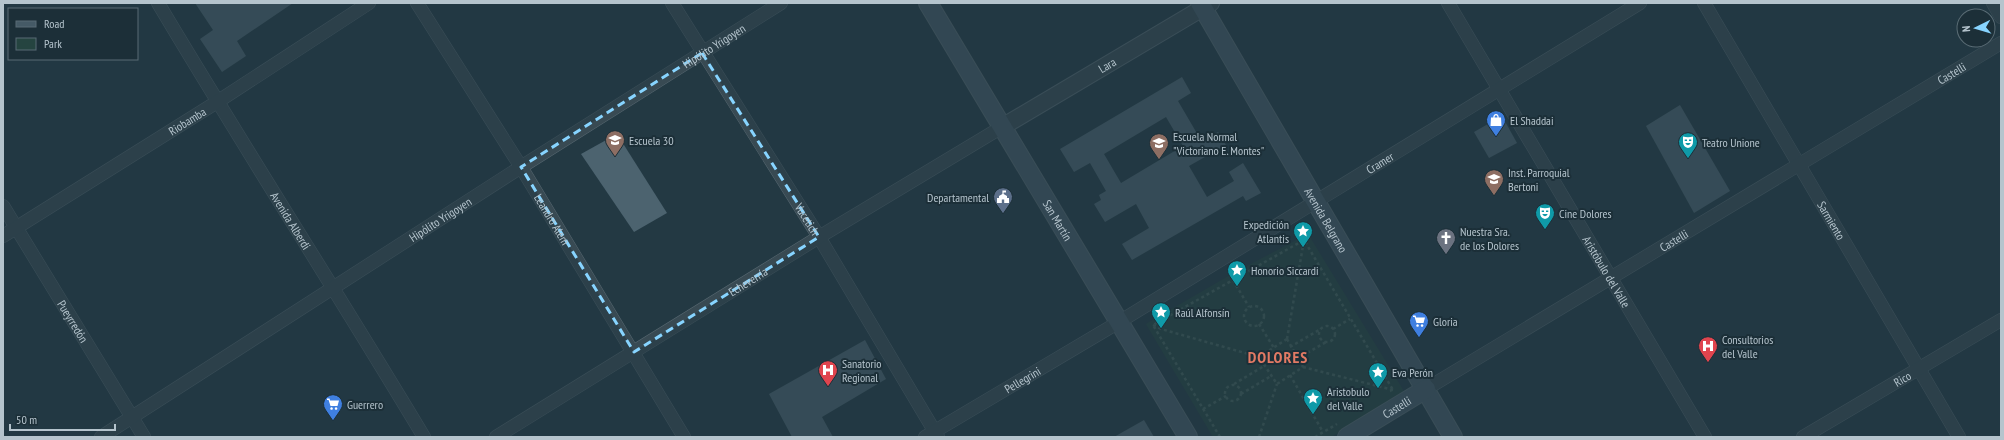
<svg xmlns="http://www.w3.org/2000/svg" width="2004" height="440" font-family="'PT Sans Narrow',sans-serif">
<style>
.green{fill:#254440}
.building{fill:#4c636f;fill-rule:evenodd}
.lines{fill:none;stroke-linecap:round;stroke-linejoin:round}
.minor-casing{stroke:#566770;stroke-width:14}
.tertiary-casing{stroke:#566770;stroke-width:18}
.secondary-casing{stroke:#566770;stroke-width:20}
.path{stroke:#43605c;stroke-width:2.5;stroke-dasharray:3 3;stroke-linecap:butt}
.minor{stroke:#384a53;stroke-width:13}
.tertiary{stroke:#384a53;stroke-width:16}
.secondary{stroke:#455a66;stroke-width:18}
.marked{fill:none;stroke:#87d4ff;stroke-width:3;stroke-dasharray:8 5;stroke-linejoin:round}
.labels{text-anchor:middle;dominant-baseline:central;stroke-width:4;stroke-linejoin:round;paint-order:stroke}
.street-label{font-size:12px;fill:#b5c4cd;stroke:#1c2f38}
.poi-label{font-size:12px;fill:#b5c4cd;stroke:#1c2f38;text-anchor:start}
.district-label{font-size:16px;font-weight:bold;letter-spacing:1px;fill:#e27a64;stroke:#1c2f38}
</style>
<rect width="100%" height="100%" fill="#233943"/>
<!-- green -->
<path class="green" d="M1308 234 1405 393 1331 437H1213L1146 324 1232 274Z"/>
<!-- building -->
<g class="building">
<path d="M195 3H293L237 41 246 56 222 72 200 39 213 30Z"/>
<path d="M1182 77 1191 93 1178 101 1202 142 1218 132 1226 145 1189 166 1207 197 1234 181 1229 172 1243 163 1261 193 1246 201 1243 196 1132 260 1122 244 1149 228 1136 204 1105 222 1094 204 1101 200 1099 195 1106 191 1090 163 1074 172 1060 149ZM1166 117 1183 146 1121 183 1104 154Z"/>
<path d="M1680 105 1730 191 1694 213 1646 126Z"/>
<path d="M1502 116 1517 143 1489 158 1474 132Z"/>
<path d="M617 134 667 213 634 232 581 154Z"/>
<path d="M865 340 886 379 822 417 833 437H792L769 394Z"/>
<path d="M1144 420 1154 437H1114Z"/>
</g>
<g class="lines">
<!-- minor casing -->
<g class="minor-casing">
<g id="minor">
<path id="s1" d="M158 3C245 149 337 292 424 437"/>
<path id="s2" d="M417 3 521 167 684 437"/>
<path id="s3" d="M672 3 819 237 938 437"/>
<path id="s4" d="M1448 3 1705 437"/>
<path id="s5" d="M1704 3 1959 437"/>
<path d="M1993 3 2001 17"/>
<path id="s6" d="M3 206 144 437"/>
<path id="s7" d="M3 236 217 102 369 3"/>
<path id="s8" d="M1426 389 2001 43"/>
<path id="s9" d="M101 437 521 167 781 3"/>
<path id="s10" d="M496 437 819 237 1002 127"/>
<path id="s11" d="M925 437 1119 322 1640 3"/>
<path id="s12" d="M1803 437 2001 320"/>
</g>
</g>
<!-- tertiary casing -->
<g class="tertiary-casing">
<g id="tertiary">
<path id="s13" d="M1002 127 1211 3"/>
</g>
</g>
<!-- secondary casing -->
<g class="secondary-casing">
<g id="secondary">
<path id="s14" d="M928 3 1188 437"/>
<path id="s15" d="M1200 3 1453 437"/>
<path id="s16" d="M1347 437 1426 389"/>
</g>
</g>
<!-- path -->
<g class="path">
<path d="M1233 280 1249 307"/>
<circle cx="1254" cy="316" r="10"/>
<path d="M1259 324 1274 348"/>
<path d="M1153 325 1161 329 1259 357"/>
<circle cx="1327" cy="334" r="8"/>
<path d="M1333 329 1350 319"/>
<path d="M1287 339 1303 367 1277 384 1259 357Z"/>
<path d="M1287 339 1304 240"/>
<path d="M1290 347 1319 330"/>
<path d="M1297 359 1326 342"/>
<path d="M1303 367 1393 390"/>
<path d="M1290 375 1323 432"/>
<path d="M1234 384 1264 366"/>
<circle cx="1233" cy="393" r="8"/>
<path d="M1241 394 1271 376"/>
<path d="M1203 409 1226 396"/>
<path d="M1220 437 1153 325 1304 240 1393 390 1390 391"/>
<path d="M1259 437 1277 384"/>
<path d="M1315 437 1337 424"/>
</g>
<!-- minor -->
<use href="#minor" class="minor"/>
<!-- tertiary -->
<use href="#tertiary" class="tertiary"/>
<!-- secondary -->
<use href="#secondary" class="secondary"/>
</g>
<!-- marked area -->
<path d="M0 0H2004V440H0ZM702 53 819 237 634 352 521 167Z" fill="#233943" fill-opacity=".55" fill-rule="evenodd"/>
<path class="marked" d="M702 53 819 237 634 352 521 167Z"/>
<!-- icons -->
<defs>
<g id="shop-pin" transform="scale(1)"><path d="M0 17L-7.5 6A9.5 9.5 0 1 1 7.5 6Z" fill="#3f7fe0" stroke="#1c2f38"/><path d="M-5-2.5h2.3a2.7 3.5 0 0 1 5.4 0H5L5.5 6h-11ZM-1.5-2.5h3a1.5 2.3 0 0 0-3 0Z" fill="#fff"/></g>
<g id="school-pin" transform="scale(1)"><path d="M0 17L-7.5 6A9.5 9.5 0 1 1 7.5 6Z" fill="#8d6e63" stroke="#1c2f38"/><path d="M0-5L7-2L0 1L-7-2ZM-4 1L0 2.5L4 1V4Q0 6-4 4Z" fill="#fff"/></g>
<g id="theatre-pin" transform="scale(1)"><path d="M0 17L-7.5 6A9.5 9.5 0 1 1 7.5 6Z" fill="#0f9aa8" stroke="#1c2f38"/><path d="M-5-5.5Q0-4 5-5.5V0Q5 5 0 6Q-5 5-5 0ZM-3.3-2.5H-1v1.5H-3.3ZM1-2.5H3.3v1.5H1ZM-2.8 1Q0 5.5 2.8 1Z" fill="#fff"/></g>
<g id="civic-pin" transform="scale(1)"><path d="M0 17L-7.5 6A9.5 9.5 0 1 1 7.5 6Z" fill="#5c6f8a" stroke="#1c2f38"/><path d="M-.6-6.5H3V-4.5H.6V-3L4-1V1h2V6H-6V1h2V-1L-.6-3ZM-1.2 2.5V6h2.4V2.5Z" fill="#fff"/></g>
<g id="sight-pin" transform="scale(1)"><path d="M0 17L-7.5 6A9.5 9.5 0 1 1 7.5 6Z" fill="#0f9aa8" stroke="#1c2f38"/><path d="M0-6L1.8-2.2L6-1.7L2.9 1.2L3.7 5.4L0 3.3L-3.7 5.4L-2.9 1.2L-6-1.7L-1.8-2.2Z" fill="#fff"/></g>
<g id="church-pin" transform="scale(1)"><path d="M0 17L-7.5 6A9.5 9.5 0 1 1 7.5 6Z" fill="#6b7280" stroke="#1c2f38"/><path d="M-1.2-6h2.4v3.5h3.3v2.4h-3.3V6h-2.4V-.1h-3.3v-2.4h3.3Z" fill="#fff"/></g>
<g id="supermarket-pin" transform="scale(1)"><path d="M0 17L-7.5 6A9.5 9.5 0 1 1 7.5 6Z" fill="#3f7fe0" stroke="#1c2f38"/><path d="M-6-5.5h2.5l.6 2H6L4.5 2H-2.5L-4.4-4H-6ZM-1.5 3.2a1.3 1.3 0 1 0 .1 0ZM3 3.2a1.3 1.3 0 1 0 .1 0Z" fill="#fff"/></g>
<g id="hospital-pin" transform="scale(1)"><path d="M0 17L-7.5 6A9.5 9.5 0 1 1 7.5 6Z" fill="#e0444e" stroke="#1c2f38"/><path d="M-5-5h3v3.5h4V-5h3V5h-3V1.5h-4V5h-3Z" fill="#fff"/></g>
</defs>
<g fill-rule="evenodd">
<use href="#shop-pin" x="1496" y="120"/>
<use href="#school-pin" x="615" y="140"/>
<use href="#theatre-pin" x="1688" y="142"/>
<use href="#school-pin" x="1159" y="143"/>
<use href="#school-pin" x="1494" y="179"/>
<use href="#civic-pin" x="1003" y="197"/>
<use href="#theatre-pin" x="1545" y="213"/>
<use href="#sight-pin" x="1303" y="231"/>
<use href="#church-pin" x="1446" y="238"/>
<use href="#sight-pin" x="1237" y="270"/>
<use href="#sight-pin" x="1161" y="312"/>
<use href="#supermarket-pin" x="1419" y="321"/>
<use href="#hospital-pin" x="1708" y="346"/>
<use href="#hospital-pin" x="828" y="370"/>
<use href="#sight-pin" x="1378" y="372"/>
<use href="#sight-pin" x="1313" y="398"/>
<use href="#supermarket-pin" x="333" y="404"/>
</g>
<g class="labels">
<!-- street labels -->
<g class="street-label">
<text stroke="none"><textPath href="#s9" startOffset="727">Hipólito Yrigoyen</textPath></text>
<text stroke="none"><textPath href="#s13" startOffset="122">Lara</textPath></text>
<text stroke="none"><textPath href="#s8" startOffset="613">Castelli</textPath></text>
<text stroke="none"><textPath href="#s7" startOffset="217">Riobamba</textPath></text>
<text stroke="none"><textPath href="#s11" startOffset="531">Cramer</textPath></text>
<text stroke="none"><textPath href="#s9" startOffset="403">Hipólito Yrigoyen</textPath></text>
<text stroke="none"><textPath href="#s2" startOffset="255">Leandro Alem</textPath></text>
<text stroke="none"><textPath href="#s3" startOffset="255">Vucetich</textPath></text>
<text stroke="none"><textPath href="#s1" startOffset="255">Avenida Alberdi</textPath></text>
<text stroke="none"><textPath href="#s14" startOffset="253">San Martín</textPath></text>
<text stroke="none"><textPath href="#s15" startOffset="251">Avenida Belgrano</textPath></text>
<text stroke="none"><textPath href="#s5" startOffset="252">Sarmiento</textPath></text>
<text stroke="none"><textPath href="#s8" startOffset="289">Castelli</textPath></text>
<text stroke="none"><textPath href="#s4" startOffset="312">Aristóbulo del Valle</textPath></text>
<text stroke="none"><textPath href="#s10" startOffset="296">Echeverría</textPath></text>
<text stroke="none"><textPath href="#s6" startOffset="135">Pueyrredón</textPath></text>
<text stroke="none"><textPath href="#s12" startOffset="115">Rico</textPath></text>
<text stroke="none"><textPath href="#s11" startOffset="113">Pellegrini</textPath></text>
<text stroke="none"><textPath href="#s16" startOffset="58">Castelli</textPath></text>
</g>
<!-- poi labels -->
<g class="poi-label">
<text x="1510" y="120">El Shaddai</text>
<text x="1173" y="136">Escuela Normal<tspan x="1173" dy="14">"Victoriano E. Montes"</tspan></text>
<text x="629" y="140">Escuela 30</text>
<text x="1702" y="142">Teatro Unione</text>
<text x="1508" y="172">Inst. Parroquial<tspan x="1508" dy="14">Bertoni</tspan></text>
<text x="989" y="197" text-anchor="end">Departamental</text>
<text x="1559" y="213">Cine Dolores</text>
<text x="1289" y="224" text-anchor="end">Expedición<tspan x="1289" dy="14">Atlantis</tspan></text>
<text x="1460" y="231">Nuestra Sra.<tspan x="1460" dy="14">de los Dolores</tspan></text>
<text x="1251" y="270">Honorio Siccardi</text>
<text x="1175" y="312">Raúl Alfonsín</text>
<text x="1433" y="321">Gloria</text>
<text x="1722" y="339">Consultorios<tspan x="1722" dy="14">del Valle</tspan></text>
<text x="842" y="363">Sanatorio<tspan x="842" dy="14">Regional</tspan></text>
<text x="1392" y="372">Eva Perón</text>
<text x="1327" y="391">Aristobulo<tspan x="1327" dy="14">del Valle</tspan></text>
<text x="347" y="404">Guerrero</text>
</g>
<!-- district labels -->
<g class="district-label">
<text x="1278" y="357">DOLORES</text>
</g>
</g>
<!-- border -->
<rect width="2004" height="440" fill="none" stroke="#b5c4cd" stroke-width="8"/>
<!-- legend -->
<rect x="8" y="8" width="130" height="52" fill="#1c2f38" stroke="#596b74"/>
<rect x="16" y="21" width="20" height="6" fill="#455a66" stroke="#596b74"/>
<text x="44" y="28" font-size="12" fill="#b5c4cd">Road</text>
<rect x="16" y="38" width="20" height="12" fill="#254440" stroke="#596b74"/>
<text x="44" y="48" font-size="12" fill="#b5c4cd">Park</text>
<!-- north arrow -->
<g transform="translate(1976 28) rotate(265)"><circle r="19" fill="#1c2f38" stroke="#596b74"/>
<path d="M0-3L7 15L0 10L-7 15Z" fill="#87d4ff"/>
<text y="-6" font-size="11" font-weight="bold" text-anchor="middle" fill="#b5c4cd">N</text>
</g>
<!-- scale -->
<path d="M10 424v6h105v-6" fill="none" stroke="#b5c4cd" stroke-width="2"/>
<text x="16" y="424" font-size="12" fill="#b5c4cd" stroke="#1c2f38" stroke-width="3" paint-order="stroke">50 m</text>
</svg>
